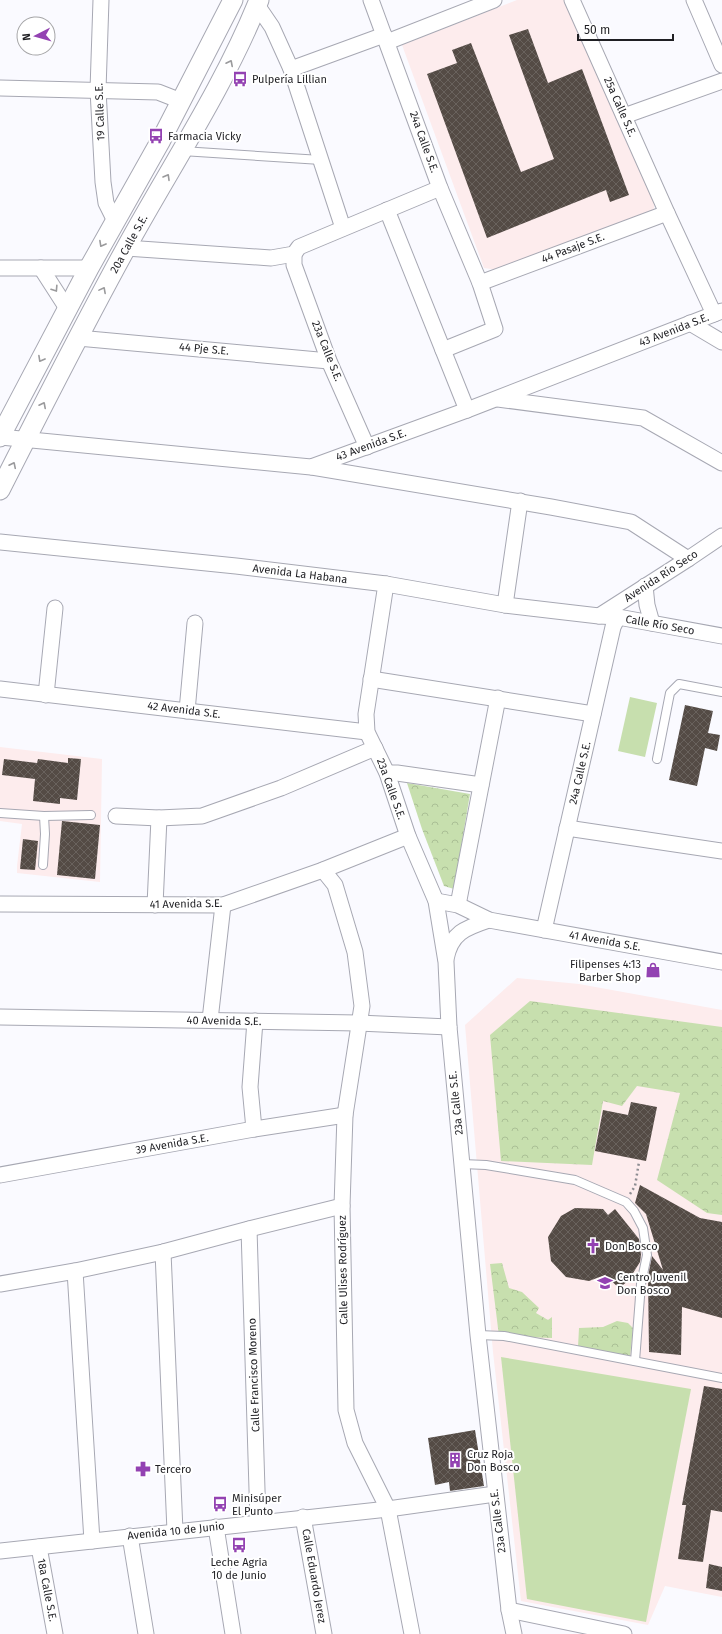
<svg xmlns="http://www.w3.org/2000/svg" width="722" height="1634" font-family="'Fira Sans',sans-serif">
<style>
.education{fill:#fdeced}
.park{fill:url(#park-crowns)}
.pitch{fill:#c7dfae}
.building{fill:url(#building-cross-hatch)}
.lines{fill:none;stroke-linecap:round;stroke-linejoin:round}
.service-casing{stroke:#a7a8b3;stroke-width:10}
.minor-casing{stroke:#a7a8b3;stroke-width:17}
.tertiary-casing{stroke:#a7a8b3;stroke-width:21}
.path{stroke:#8c8c91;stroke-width:2.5;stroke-dasharray:2 3;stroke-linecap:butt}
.service{stroke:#fff;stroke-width:8}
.minor{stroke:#fff;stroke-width:15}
.tertiary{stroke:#fff;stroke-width:19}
.oneway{stroke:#9a9a9c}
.labels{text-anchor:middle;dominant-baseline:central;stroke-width:4;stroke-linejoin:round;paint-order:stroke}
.poi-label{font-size:11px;fill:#1f1f23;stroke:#fff;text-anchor:start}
.street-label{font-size:11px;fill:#1f1f23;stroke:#fff}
</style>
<defs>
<pattern id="park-crowns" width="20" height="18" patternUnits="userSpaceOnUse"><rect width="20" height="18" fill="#c7dfae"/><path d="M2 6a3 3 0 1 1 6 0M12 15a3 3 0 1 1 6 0" fill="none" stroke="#aabf95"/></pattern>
<pattern id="building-cross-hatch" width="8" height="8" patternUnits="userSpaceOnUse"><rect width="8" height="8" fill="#544b45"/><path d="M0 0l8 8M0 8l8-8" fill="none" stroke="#69625d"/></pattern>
</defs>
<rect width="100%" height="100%" fill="#fafaff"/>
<!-- education -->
<g class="education">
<path d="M517 0H565L655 204 653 211 498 270 484 268 402 45Z"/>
<path d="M0 747 102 759 100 882 17 873V866L22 824 0 821Z"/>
<path d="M517 978 579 984 722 1010V1597L665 1586 648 1625 521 1601 493 1352 465 1025Z"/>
</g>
<!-- park -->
<g class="park">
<path d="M407 783 470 794 454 889 444 886 422 829Z"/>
<path d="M530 1001 722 1027V1215L707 1213 657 1180 680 1093 637 1086 622 1106 603 1101 592 1165 501 1161 490 1035Z"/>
<path d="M502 1263 509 1288 522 1292 539 1308 536 1313 548 1320 552 1317V1338L499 1336 490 1264Z"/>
<path d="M617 1321 628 1323 633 1328 630 1357 578 1347 579 1328 603 1327Z"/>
</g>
<!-- pitch -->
<g class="pitch">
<path d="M630 697 657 703 645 757 618 751Z"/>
<path d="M501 1357 691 1389 646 1622 527 1599Z"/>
</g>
<!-- building -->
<g class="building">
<path d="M528 29 548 83 582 69 629 195 610 202 606 190 487 238 427 74 457 63 452 50 471 43 521 172 554 159 509 35Z"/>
<path d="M685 705 713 711 708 733 720 735 717 751 705 748 697 786 669 780Z"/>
<path d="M68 758 81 759 77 800 60 798V804L33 801 35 779 2 775 4 759 37 763 38 759 68 763Z"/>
<path d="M62 821 100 825 95 879 57 875Z"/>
<path d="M23 839 38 841 35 870 20 869Z"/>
<path d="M631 1102 657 1107 646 1161 595 1151 603 1110 628 1115Z"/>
<path d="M640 1185 700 1218 722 1222V1318L682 1307 681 1355 649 1352 648 1276 652 1256 663 1270 646 1214 635 1203Z"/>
<path d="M575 1208 603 1209 608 1215 615 1209 639 1239 641 1255 640 1262 628 1281 619 1288 605 1275 589 1281 566 1277 551 1261 548 1237 561 1216Z"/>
<path d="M704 1386 722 1389V1512L711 1510 703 1562 678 1559 686 1505H682Z"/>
<path d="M475 1430 484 1486 450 1491 449 1482 435 1485 428 1438Z"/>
<path d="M709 1564 722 1567V1591L706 1588Z"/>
</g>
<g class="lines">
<!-- service casing -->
<g class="service-casing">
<g id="service">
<path d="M182 151 321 160"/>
<path d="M657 759 670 693 679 684 722 692"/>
<path d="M0 813 44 816 91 815"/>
<path d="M43 865 45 834 44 816"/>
<path d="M462 1164 486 1165 575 1180 626 1202 634 1211 643 1228 647 1255 641 1284 635 1361"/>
<path d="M478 1335 504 1336 722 1378"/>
</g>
</g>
<!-- minor casing -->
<g class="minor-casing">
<g id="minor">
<path d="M101 0 98 90 103 182 106 203 115 221"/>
<path d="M371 0 440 188 480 283 495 329 443 350"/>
<path d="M572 0 667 213 714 314"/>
<path d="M694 0 722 65"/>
<path d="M257 5 272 27 291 69 343 228"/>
<path d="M387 42 494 0"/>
<path d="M291 69 384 35"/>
<path d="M0 88 158 92 181 101"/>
<path d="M624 116 722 81"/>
<path d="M387 210 467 410"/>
<path d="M126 248 271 258 294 254 299 247 440 188"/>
<path d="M294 254V265L329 361 367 447"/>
<path d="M0 268H89"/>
<path d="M41 268 68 310"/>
<path d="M480 283 667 213"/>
<path d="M690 323 722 342"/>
<path d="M78 338 329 361"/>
<path d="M498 399 643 418 722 463"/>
<path d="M0 437 311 467 467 410 722 311"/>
<path d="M312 467 551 507 631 522 688 559"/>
<path d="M0 542 236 566 386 584 505 605 599 616 618 617 722 636"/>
<path d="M386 584 366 714 367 732 387 773 408 836 436 901 446 962 449 1027 478 1335 509 1610 514 1634"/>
<path d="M645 586 647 605 652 623"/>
<path d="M505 605 520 501"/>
<path d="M599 616 688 559 722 536"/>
<path d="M371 679 593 714"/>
<path d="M0 689 367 732"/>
<path d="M46 695 55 608"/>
<path d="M187 711 195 623"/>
<path d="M387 773H397L481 785"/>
<path d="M116 816 159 818 202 816 281 788 375 748"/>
<path d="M567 828 722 851"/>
<path d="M323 870 335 885 355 952 362 1006 345 1115 342 1206 346 1410 355 1443 388 1509 412 1634"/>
<path d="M436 901 458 905 489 920 722 962"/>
<path d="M0 904 223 905 323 870 408 836"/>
<path d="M155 905 159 818"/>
<path d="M458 905 498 698"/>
<path d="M544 930 613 627 618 617"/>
<path d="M446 959C451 933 465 928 489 920"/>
<path d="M0 1017 358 1023 449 1027"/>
<path d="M210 1020 223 905"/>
<path d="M254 1129 250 1087 255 1021"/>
<path d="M0 1175 254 1129 345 1115"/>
<path d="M249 1229 258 1522"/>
<path d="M163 1252 175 1531"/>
<path d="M75 1271 92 1541"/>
<path d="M0 1284 75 1271 163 1252 249 1229 342 1206"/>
<path d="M303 1517 324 1634"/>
<path d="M216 1527 233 1634"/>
<path d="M130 1536 146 1634"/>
<path d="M39 1547 55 1634"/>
<path d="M0 1551 388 1509 495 1494"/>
<path d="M509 1610 624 1634"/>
</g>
</g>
<!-- tertiary casing -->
<g class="tertiary-casing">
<g id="tertiary">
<path d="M0 437 89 268 161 140 233 0"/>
<path d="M0 490C41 409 82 328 126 248 171 166 224 87 259 0"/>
</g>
</g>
<!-- path -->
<path class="path" d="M630 1194 635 1186 639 1162"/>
<!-- service -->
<use href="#service" class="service"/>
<!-- minor -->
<use href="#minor" class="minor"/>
<!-- tertiary -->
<use href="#tertiary" class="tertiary"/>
</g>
<!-- one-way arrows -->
<defs><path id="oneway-chevron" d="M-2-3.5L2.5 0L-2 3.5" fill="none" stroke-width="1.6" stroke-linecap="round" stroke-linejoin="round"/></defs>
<g class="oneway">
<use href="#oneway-chevron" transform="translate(230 63) rotate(-63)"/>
<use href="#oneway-chevron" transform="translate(167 177) rotate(-60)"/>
<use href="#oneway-chevron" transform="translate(102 244) rotate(119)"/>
<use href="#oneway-chevron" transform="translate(55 289) rotate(57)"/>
<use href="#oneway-chevron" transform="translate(103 290) rotate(-62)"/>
<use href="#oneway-chevron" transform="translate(41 359) rotate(119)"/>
<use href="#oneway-chevron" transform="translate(43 405) rotate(-63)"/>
<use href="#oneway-chevron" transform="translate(13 465) rotate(-64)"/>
</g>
<!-- icons -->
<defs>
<g id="bus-bare" transform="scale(1.2)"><path d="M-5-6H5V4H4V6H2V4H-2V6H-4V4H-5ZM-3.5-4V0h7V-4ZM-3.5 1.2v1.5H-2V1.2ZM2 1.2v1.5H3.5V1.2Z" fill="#9342b2" stroke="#fff" stroke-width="2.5" paint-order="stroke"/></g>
<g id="shop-bare" transform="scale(1.2)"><path d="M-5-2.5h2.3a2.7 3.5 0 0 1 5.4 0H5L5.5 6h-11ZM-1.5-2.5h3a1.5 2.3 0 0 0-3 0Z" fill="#9342b2" stroke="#fff" stroke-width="2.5" paint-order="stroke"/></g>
<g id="church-bare" transform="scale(1.2)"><path d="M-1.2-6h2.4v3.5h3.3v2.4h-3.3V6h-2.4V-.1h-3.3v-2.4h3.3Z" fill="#9342b2" stroke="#fff" stroke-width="2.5" paint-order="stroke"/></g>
<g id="school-bare" transform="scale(1.2)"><path d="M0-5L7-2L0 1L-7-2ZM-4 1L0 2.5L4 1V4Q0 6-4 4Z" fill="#9342b2" stroke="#fff" stroke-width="2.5" paint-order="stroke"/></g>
<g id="building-bare" transform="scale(1.2)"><path d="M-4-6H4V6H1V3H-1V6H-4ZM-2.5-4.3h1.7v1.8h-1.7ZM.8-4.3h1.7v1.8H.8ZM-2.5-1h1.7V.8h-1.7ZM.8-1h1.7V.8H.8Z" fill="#9342b2" stroke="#fff" stroke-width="2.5" paint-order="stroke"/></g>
<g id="pharmacy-bare" transform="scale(1.2)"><path d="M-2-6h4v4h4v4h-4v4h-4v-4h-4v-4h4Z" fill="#9342b2" stroke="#fff" stroke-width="2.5" paint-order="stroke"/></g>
</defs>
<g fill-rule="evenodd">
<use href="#bus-bare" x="240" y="79"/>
<use href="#bus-bare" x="156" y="136"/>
<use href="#shop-bare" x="653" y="970"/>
<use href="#church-bare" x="593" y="1246"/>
<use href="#school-bare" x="605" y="1283"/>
<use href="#building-bare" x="455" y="1460"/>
<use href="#pharmacy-bare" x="143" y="1469"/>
<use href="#bus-bare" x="220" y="1504"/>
<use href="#bus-bare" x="239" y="1545"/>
</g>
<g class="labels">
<!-- poi labels -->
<g class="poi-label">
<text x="252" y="79">Pulpería Lillian</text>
<text x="168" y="136">Farmacia Vicky</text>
<text x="641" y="964" text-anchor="end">Filipenses 4:13<tspan x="641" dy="13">Barber Shop</tspan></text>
<text x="605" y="1246">Don Bosco</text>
<text x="617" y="1277">Centro Juvenil<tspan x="617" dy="13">Don Bosco</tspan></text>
<text x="467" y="1454">Cruz Roja<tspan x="467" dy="13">Don Bosco</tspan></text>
<text x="155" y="1469">Tercero</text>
<text x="232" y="1498">Minisúper<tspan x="232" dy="13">El Punto</tspan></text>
<text x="239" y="1562" text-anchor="middle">Leche Agria<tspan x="239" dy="13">10 de Junio</tspan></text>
</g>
<!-- street labels -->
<g class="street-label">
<text transform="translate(620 107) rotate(66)">25a Calle S.E.</text>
<text transform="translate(100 112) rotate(-92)">19 Calle S.E.</text>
<text transform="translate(424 142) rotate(70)">24a Calle S.E.</text>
<text transform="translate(129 244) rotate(-61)">20a Calle S.E.</text>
<text transform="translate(573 248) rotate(-21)">44 Pasaje S.E.</text>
<text transform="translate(674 330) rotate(-21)">43 Avenida S.E.</text>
<text transform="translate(204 349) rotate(5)">44 Pje S.E.</text>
<text transform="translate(327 351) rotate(68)">23a Calle S.E.</text>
<text transform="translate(371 445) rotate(-20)">43 Avenida S.E.</text>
<text transform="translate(300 574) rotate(7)">Avenida La Habana</text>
<text transform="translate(661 576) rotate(-33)">Avenida Río Seco</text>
<text transform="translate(660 625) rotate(10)">Calle Río Seco</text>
<text transform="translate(184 710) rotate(7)">42 Avenida S.E.</text>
<text transform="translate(580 773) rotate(-77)">24a Calle S.E.</text>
<text transform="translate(391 789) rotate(70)">23a Calle S.E.</text>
<text transform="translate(186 904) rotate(-1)">41 Avenida S.E.</text>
<text transform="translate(605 941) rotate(10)">41 Avenida S.E.</text>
<text transform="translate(224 1021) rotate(1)">40 Avenida S.E.</text>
<text transform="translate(456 1103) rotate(-96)">23a Calle S.E.</text>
<text transform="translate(172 1144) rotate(-10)">39 Avenida S.E.</text>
<text transform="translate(343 1270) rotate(-91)">Calle Ulises Rodríguez</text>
<text transform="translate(254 1375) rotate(-92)">Calle Francisco Moreno</text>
<text transform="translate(498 1521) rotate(-97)">23a Calle S.E.</text>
<text transform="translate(176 1531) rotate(-6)">Avenida 10 de Junio</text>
<text transform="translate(314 1576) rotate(80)">Calle Eduardo Jerez</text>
<text transform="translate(47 1590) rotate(79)">18a Calle S.E.</text>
</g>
</g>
<!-- north arrow -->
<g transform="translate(36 36) rotate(264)"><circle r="19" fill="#ffffff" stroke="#a5a5a7"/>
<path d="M0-3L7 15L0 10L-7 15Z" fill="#9342b2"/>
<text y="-6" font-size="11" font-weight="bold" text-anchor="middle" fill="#1f1f23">N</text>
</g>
<!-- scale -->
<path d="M578 34v6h95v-6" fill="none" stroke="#1f1f23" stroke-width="2"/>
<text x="584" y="34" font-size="12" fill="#1f1f23" stroke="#ffffff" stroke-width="3" paint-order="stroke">50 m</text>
</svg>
